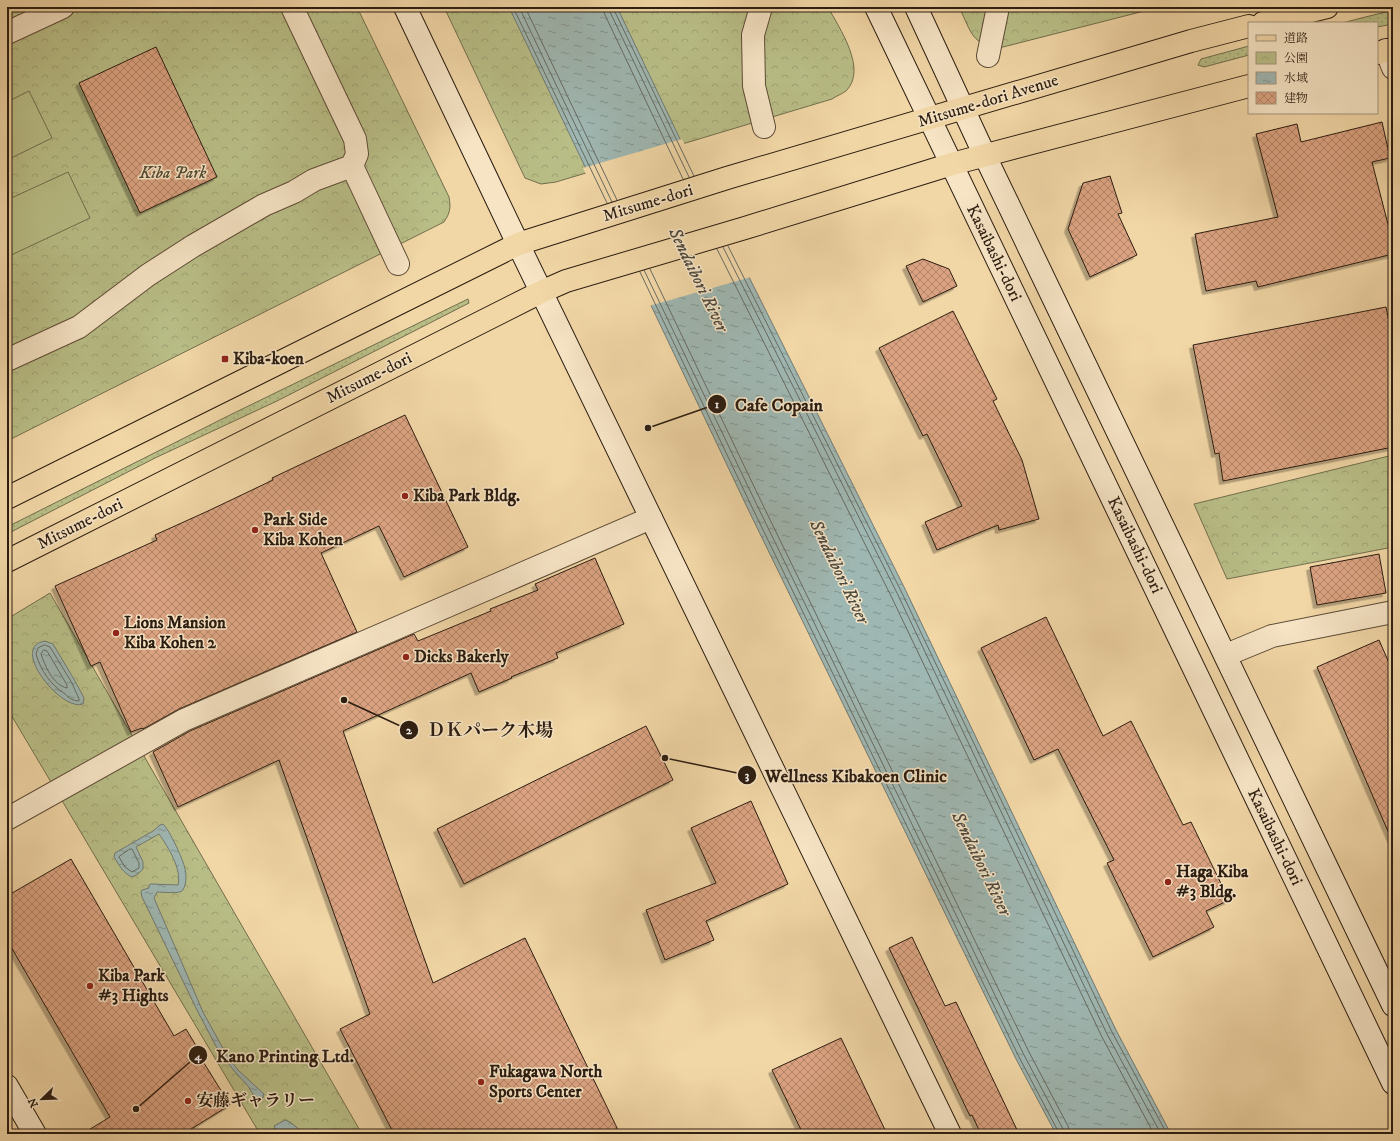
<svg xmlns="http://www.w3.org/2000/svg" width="1400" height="1141" font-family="'IM FELL DW Pica','Noto Serif JP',serif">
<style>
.grass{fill:url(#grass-dots);stroke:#726e4c}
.park{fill:url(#park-crowns);stroke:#726e4c}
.pitch{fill:#b9be87;stroke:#726e4c}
.water{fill:url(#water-ripples);stroke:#717972}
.pier{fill:#f1d6a6}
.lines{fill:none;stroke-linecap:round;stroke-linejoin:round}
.shore{stroke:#666a62;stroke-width:1}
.building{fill:url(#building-cross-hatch);stroke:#2c1d11;filter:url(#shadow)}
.street-casing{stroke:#5d4b36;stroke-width:24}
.secondary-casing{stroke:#2c1d11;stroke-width:24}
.primary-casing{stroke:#2c1d11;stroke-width:24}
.street{stroke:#f6e4c5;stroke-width:22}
.secondary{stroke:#f6e4c5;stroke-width:22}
.primary{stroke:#f1d6a6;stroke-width:22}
.poi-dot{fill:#8f2418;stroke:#f6e4c5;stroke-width:1.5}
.labels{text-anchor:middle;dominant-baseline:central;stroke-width:3;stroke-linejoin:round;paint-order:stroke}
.street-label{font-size:17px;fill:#2c1d11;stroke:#f6e4c5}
.park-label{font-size:17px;font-style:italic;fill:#564d34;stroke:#f6e4c5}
.poi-label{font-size:17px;font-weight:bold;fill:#2c1d11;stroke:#f6e4c5;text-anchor:start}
.water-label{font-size:18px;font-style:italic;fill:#4e4b41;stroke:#f6e4c5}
.leader{fill:none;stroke:#2c1d11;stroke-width:1.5}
.callout-dot{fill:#2c1d11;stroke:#f6e4c5;stroke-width:1.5}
.mark-label{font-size:12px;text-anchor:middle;font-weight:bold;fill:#fff}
.callout-label{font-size:18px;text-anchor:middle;font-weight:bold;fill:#2c1d11;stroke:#f6e4c5;stroke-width:3;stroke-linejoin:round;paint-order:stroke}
</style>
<defs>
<pattern id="grass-dots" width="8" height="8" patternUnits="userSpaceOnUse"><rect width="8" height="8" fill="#b9be87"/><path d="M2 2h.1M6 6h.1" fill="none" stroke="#9fa374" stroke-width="1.8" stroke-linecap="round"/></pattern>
<pattern id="park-crowns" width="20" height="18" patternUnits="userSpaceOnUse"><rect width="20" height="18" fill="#b9be87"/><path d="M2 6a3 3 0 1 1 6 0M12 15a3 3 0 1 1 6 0" fill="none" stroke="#9fa374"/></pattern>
<pattern id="water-ripples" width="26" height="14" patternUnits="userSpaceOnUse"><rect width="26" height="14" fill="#9fb7b2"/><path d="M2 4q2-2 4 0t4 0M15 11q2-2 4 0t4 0" fill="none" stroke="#82948f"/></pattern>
<pattern id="building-cross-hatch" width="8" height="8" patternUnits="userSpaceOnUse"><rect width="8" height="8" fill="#daa280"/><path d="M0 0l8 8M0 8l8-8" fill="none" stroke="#b18367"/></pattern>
<filter id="shadow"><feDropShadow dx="-3.5" dy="3.5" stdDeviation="0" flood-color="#0004"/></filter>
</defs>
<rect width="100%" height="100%" fill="#f1d6a6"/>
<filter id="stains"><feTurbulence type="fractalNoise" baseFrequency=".005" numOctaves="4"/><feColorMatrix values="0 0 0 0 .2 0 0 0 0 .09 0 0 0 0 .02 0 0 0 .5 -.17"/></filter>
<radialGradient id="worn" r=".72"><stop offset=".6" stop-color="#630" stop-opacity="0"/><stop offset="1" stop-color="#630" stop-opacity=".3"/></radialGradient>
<!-- grass -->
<g class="grass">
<path d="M1393 10V24L1377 27V23H1342Z"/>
<path d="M1249 46V55L1204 67 1198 65 1201 59Z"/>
<path d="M468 299 469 303 277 401 155 458 7 534V527L232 414Z"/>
</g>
<!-- park -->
<g class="park">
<path d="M7 7H357L449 197C451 208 450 213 444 222L7 441Z"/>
<path d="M444 7H828C839 28 868 69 846 91 842 94 836 96 832 99L556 182 541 184 525 178Z"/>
<path d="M959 7H1160L1003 47C971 46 972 33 959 7Z"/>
<path d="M1393 455V547L1227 579 1194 504Z"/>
<path d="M50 593 362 1134H260L7 708V619Z"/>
</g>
<!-- pitch -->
<g class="pitch">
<path d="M29 91 52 138 7 160V102Z"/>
<path d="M68 172 90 218 7 257V200Z"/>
</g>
<!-- water -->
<g class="water">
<path d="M509 7H617L680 139 905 589 1116 1030 1171 1134H1056L1016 1059 746 505Z"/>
<path d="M45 641 53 644 75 681 84 698 83 704C65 711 27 667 33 650 34 644 40 642 45 641Z"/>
<path d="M163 824C170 831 183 859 185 869 187 875 186 887 182 891 178 894 162 892 157 892L154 898 203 1012 220 1043 226 1054 238 1070 264 1094 263 1098 260 1099 254 1096 248 1086 235 1072 218 1050 198 1012 142 897 141 892 142 890 149 888V885L151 884 178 885C182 869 168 847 159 834L136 847 143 862V869L138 874 132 877C123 873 119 865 114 857L115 853 153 831 160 825Z"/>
<path d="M285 1120 290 1122 305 1134H278L274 1126Z"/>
</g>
<!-- pier -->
<path class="pier" d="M682 139 751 277 649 306 583 168Z"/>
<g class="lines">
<!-- shore -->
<g class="shore">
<path d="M513 7 607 203"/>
<path d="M519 7 612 202"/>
<path d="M525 7 617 200"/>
<path d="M603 7 605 15 683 179"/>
<path d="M609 7 610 12 689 177"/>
<path d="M614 7V10L694 176"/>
<path d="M728 246 901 591 1112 1032 1167 1134"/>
<path d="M723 247 897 593 1107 1034 1161 1134"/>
<path d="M717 249 891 596 1102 1037 1154 1134"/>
<path d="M650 269 760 499 1029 1052 1068 1126 1070 1134"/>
<path d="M644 270 755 501 1024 1055 1063 1129 1064 1134"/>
<path d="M640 272 750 503 1019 1057 1058 1131 1059 1134"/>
<path d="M45 645 50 647 72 683 79 699V701C73 701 69 698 65 694 50 684 41 671 36 654L38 648Z"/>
<path d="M44 650 47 651 67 685V688C53 685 45 666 41 654Z"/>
<path d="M130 849H132L139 863V868L132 872 125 867 119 857Z"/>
</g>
</g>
<!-- building -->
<g class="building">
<path d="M156 47 217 177 140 213 79 83Z"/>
<path d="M1382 122 1390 158 1372 162 1393 244V254L1258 287 1256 281 1206 291 1195 234 1278 217 1256 134 1297 124 1301 142Z"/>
<path d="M1110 176 1122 213 1118 214 1137 255 1090 277 1068 229 1083 183Z"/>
<path d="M923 259 949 269 957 286 923 302 906 266Z"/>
<path d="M1386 307 1393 342V447L1223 481 1219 453 1215 454 1193 345Z"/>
<path d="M953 311 997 399 993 401 1022 460 1039 519 999 530 998 525 937 550 925 522 962 506 927 434 923 436 879 348Z"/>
<path d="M405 415 468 547 404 577 379 526 321 553 357 632 179 709 143 729 142 728 131 732 100 662 91 666 55 586 157 540 155 535 208 511 273 480 272 478Z"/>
<path d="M1379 554 1386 593 1317 605 1310 567Z"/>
<path d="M595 558 624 624 556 653 558 658 511 677 512 678 479 692 471 673 343 731 433 983 525 938 620 1134H394L340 1029 370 1014 279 760 178 807 153 752 190 731 414 634 418 641 491 611 490 609 538 590 535 584Z"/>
<path d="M1046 617 1103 736 1131 721 1183 825 1191 822 1229 900 1206 911 1214 927 1153 957 1107 863 1114 860 1058 749 1034 760 981 648Z"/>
<path d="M1379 640 1393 672V843L1317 667Z"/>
<path d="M646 726 673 780 464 884 437 829Z"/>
<path d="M751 801 788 884 706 921 714 940 665 960 646 910 716 883 691 828Z"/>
<path d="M71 859 174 1036 186 1029 201 1054 199 1055 230 1105 183 1134H82L110 1117 7 940V896Z"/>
<path d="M912 937 945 1006 956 1002 1019 1134H981L972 1115 970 1116 889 948Z"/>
<path d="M841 1038 887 1134H803L772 1070Z"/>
</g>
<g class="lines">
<!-- street casing -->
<g class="street-casing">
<g id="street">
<path d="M761 7 753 35 754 86 764 127"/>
<path d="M7 33 63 7"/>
<path d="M1386 50 1393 68"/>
<path d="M988 56 998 7"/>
<path d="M352 166 398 264"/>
<path d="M7 360 79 327 148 275 193 246 264 205 294 192 314 180 352 166 357 154 355 139 292 7"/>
<path d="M1226 655 1272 636 1393 612"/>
<path d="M7 819 184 720 651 518"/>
</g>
</g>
<!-- secondary casing -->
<g class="secondary-casing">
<g id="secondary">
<path d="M405 7 518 244 950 1134"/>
<path d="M876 7 1393 1083"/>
<path d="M916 7 985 156 1393 1005"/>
<path d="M7 1086 35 1134"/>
</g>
</g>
<!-- primary casing -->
<g class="primary-casing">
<g id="primary">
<path d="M1263 23 1327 7"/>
<path d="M1377 53 1393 49"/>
<path d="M7 498 518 244 727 178 1191 41 1249 26"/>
<path d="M7 561 541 292 566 281 745 228 952 164 1249 86"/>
</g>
</g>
<!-- street -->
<use href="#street" class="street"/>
<!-- secondary -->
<use href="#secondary" class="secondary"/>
<!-- primary -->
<use href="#primary" class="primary"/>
</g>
<!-- markers -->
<g class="poi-dot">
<rect x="221" y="355" width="8" height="8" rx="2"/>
<circle cx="405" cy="496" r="4"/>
<circle cx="255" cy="530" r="4"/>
<circle cx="116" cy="633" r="4"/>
<circle cx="406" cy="657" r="4"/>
<circle cx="1168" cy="882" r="4"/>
<circle cx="90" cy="986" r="4"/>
<circle cx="481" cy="1082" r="4"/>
<circle cx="188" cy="1101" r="4"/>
</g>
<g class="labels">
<!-- street labels -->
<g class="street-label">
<text transform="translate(988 101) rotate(-17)">Mitsume-dori Avenue</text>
<text transform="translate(648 203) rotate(-17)">Mitsume-dori</text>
<text transform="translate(994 253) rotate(64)">Kasaibashi-dori</text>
<text transform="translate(369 378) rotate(-27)">Mitsume-dori</text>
<text transform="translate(80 524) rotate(-27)">Mitsume-dori</text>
<text transform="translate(1135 545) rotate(64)">Kasaibashi-dori</text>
<text transform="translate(1275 837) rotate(64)">Kasaibashi-dori</text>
</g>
<!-- park labels -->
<g class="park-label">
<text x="173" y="173">Kiba Park</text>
</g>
<!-- poi labels -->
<g class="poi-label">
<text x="233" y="359">Kiba-koen</text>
<text x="413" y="496">Kiba Park Bldg.</text>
<text x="263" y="520">Park Side<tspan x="263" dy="20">Kiba Kohen</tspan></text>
<text x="124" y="623">Lions Mansion<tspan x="124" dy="20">Kiba Kohen 2</tspan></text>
<text x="414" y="657">Dicks Bakerly</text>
<text x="1176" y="872">Haga Kiba<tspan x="1176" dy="20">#3 Bldg.</tspan></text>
<text x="98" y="976">Kiba Park<tspan x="98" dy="20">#3 Hights</tspan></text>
<text x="489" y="1072">Fukagawa North<tspan x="489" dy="20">Sports Center</tspan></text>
<text x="196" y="1101">安藤ギャラリー</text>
</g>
<!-- water labels -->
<g class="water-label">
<text transform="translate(698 280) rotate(64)">Sendaibori River</text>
<text transform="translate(839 572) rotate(64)">Sendaibori River</text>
<text transform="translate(981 864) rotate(64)">Sendaibori River</text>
</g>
</g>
<!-- callouts -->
<path class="leader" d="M648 428L717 404M344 700L409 730M665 758L747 775M136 1109L198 1055"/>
<g class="callout-dot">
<circle cx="648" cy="428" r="4"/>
<circle cx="344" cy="700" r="4"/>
<circle cx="665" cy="758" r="4"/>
<circle cx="136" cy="1109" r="4"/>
<circle cx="717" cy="404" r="10"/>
<circle cx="409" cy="730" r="10"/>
<circle cx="747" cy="775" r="10"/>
<circle cx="198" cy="1055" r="10"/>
</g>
<g class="mark-label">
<text x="717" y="408">1</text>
<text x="409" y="734">2</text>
<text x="747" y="779">3</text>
<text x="198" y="1060">4</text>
</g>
<g class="callout-label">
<text x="779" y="411">Cafe Copain</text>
<text x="490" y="736">ＤＫパーク木場</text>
<text x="856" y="782">Wellness Kibakoen Clinic</text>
<text x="285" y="1062">Kano Printing Ltd.</text>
</g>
<!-- margin -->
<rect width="1400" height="1141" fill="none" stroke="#f1d6a6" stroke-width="24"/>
<rect x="8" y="8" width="1384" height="1125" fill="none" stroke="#2c1d11" stroke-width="2"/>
<rect x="12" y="12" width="1376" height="1117" fill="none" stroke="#2c1d11"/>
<!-- legend -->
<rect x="1248" y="22" width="130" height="92" fill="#f6e4c5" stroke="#a5947d"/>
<rect x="1256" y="35" width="20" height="6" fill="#f1d6a6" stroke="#a5947d"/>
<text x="1284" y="42" font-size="12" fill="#2c1d11">道路</text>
<rect x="1256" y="52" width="20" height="12" fill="url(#park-crowns)" stroke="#a5947d"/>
<text x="1284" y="62" font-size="12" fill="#2c1d11">公園</text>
<rect x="1256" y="72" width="20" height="12" fill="url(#water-ripples)" stroke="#a5947d"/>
<text x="1284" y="82" font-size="12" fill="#2c1d11">水域</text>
<rect x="1256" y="92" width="20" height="12" fill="url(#building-cross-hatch)" stroke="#a5947d"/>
<text x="1284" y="102" font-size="12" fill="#2c1d11">建物</text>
<!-- north arrow -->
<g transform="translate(42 1099) rotate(247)" stroke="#f6e4c5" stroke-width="3" paint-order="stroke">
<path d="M0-3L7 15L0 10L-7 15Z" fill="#2c1d11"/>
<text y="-6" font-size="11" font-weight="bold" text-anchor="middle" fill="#2c1d11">N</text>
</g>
<rect width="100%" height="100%" filter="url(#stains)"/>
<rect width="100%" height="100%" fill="url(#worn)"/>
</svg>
